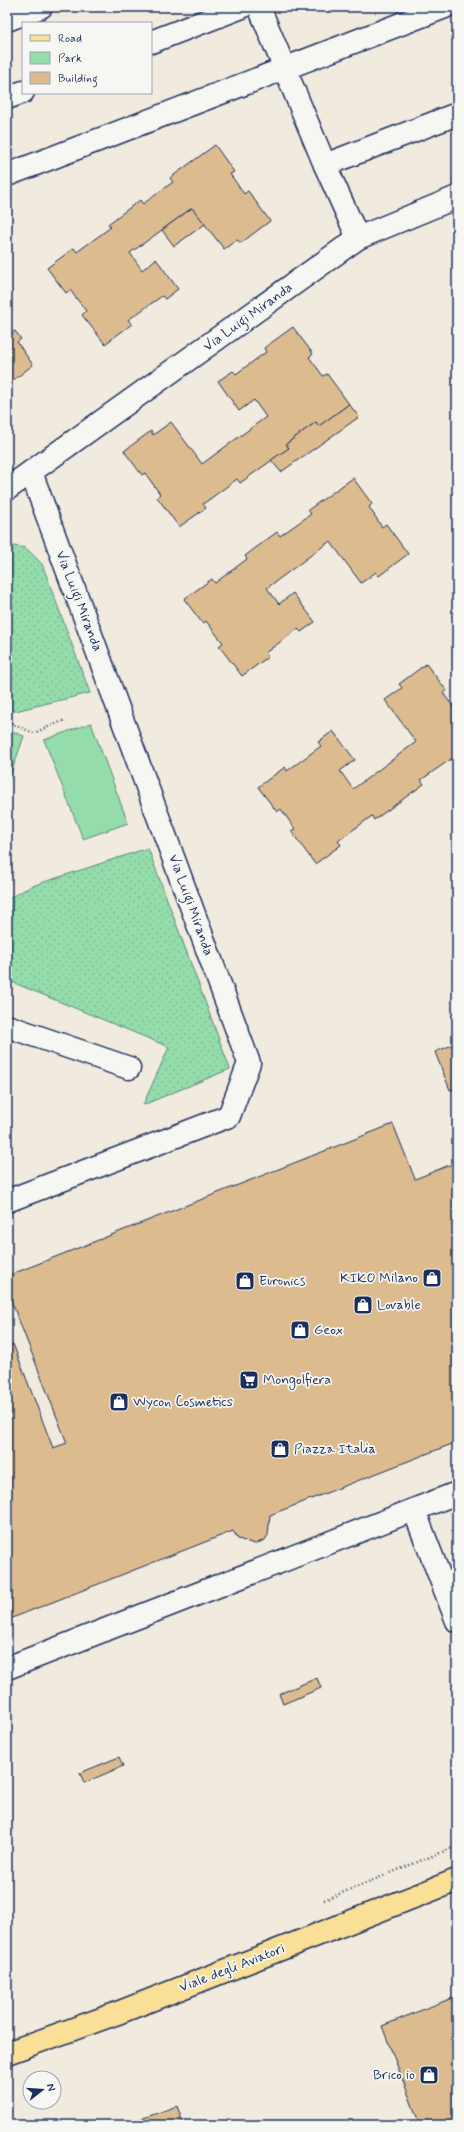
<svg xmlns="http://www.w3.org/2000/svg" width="464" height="2132" font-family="Mynerve,sans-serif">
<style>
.green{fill:url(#green-dots);stroke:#588684}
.pitch{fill:#94dcaa;stroke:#588684}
.building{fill:#dcbc8f;stroke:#1b2f5e}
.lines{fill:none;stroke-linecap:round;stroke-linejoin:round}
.minor-casing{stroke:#1b2f5e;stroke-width:25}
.major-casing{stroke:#1b2f5e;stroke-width:25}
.path{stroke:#1b2f5e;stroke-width:2.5;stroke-dasharray:1 3;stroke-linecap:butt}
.minor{stroke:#f6f6f2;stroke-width:22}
.major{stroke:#fadf96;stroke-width:22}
.labels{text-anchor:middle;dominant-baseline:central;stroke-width:3.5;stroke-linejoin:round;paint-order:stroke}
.street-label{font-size:14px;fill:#1b2f5e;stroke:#f6f6f2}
.poi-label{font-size:14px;fill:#1b2f5e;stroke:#f6f6f2;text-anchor:start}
</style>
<defs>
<pattern id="green-dots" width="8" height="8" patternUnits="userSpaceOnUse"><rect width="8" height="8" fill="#94dcaa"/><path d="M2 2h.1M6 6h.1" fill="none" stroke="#7fbd95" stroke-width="1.8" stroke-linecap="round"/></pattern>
</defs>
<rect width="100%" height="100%" fill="#f1eade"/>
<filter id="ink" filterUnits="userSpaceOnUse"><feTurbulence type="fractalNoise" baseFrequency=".025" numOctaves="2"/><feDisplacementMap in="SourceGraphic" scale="8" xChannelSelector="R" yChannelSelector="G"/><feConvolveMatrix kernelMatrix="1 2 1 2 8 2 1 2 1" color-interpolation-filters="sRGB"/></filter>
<g filter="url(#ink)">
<!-- green -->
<g class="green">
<path d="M7 545 26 548 42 564 90 693 7 713Z"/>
<path d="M148 848 230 1069 143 1105 169 1047 7 980V899L32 886Z"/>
</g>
<!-- pitch -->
<g class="pitch">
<path d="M91 723 128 823 83 839 44 740Z"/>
<path d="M7 730 24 736 7 785Z"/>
</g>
<!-- building -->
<g class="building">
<path d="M215 145 234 172 230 174 244 194 248 191 270 221 241 243 237 240 224 249 192 208 144 243 130 253 142 270 156 259 178 289 165 299 162 296 128 320 132 324 105 344 82 315 86 311 70 290 66 293 47 268 74 248 77 252 111 227 108 224 140 200 143 204 173 182 170 178Z"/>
<path d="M192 208 205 224 174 246 162 230Z"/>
<path d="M293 327 313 354 309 357 323 376 327 374 349 404 319 426 316 422 286 444 289 448 240 483 237 479 203 504 206 508 179 527 157 497 160 494 145 473 142 475 124 451 151 431 153 435 171 422 202 464 266 417 254 400 239 411 218 381 233 371 236 374 266 352 264 348Z"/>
<path d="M15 331 21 339 17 342 33 365 7 385V336Z"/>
<path d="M349 404 359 417 281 472 271 460 289 448 286 444 316 422 319 426Z"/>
<path d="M353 478 372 504 369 507 382 527 386 524 408 554 379 576 376 572 361 583 330 541 267 588 279 604 293 593 315 622 301 632 298 629 265 653 268 657 242 676 219 646 223 643 206 621 203 624 184 599 212 579 215 583 247 559 245 556 277 532 280 536 311 514 308 510Z"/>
<path d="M426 664 447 691 443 693 457 712V760L453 762 451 759 421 780 424 784 374 820 372 816 338 841 341 845 315 864 291 831 295 829 281 809 277 812 258 787 285 767 287 771 321 746 318 742 333 731 355 760 340 771 353 789 416 742 385 700 402 688 399 684Z"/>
<path d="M457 1043V1088L450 1090 435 1052Z"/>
<path d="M393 1124 415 1179 457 1162V1442L270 1515 268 1535 265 1540 255 1544 238 1539 233 1531 7 1620V1347L13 1344 53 1448 67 1443 7 1290V1276Z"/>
<path d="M317 1678 321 1688 283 1704 279 1694Z"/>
<path d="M119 1757 123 1766 84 1783 80 1773Z"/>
<path d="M457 1996V2125H420L382 2026Z"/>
<path d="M177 2106 184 2125H124Z"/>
</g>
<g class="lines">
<!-- minor casing -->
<g class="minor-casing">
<g id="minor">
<path d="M259 7 325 165 457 114"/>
<path d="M7 20 41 7"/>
<path d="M151 42 242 7"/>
<path d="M7 98 23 92"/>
<path d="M325 165 358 238"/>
<path d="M7 175 445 7"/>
<path d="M7 489 358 238 457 197"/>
<path d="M7 1026 129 1068"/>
<path d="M7 1201 229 1116 249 1063 31 472"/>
<path d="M414 1510 457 1621"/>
<path d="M7 1668 457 1493"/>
</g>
</g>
<!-- major casing -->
<g class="major-casing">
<path id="major" d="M7 2053 115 2014 457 1880"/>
</g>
<!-- path -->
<g class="path">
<path d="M7 722 34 733 65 720"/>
<path d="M324 1900 457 1846"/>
</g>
<!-- minor -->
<use href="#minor" class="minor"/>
<!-- major -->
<use href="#major" class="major"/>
</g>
</g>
<!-- icons -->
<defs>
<g id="shop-square" transform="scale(1)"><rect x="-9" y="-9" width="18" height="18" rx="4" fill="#1b2f5e" stroke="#f6f6f2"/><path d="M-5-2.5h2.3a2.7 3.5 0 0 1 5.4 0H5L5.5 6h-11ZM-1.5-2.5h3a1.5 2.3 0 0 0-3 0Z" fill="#fff"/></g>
<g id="supermarket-square" transform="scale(1)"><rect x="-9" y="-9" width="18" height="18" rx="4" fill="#1b2f5e" stroke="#f6f6f2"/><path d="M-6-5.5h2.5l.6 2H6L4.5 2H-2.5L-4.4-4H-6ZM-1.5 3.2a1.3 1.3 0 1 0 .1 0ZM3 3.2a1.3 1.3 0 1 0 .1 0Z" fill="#fff"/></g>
</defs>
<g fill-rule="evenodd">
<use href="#shop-square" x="432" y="1278"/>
<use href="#shop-square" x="245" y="1281"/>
<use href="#shop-square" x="363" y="1305"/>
<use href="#shop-square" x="300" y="1330"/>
<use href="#supermarket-square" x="249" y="1380"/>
<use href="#shop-square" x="119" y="1402"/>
<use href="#shop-square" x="280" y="1449"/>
<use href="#shop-square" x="429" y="2075"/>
</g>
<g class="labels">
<!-- street labels -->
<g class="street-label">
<text transform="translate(248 317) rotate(-36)">Via Luigi Miranda</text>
<text transform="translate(79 601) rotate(69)">Via Luigi Miranda</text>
<text transform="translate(191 905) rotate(70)">Via Luigi Miranda</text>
<text transform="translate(232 1968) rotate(-21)">Viale degli Aviatori</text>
</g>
<!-- poi labels -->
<g class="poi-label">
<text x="418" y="1278" text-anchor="end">KIKO Milano</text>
<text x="259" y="1281">Euronics</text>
<text x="377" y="1305">Lovable</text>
<text x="314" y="1330">Geox</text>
<text x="263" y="1380">Mongolfiera</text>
<text x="133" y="1402">Wycon Cosmetics</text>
<text x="294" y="1449">Piazza Italia</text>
<text x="415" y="2075" text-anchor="end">Brico io</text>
</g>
</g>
<!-- margin -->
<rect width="464" height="2132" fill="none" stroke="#f6f6f2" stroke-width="24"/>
<rect x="12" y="12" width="440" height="2108" fill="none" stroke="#1b2f5e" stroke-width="1.5" filter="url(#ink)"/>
<!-- legend -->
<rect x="22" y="22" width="130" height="72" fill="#f6f6f2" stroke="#9ea6b7"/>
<rect x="30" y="35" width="20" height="6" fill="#fadf96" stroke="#9ea6b7"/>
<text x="58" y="42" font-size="12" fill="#1b2f5e">Road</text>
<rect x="30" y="52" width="20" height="12" fill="#94dcaa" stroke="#9ea6b7"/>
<text x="58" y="62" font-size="12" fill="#1b2f5e">Park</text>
<rect x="30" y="72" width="20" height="12" fill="#dcbc8f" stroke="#9ea6b7"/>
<text x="58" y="82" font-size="12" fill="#1b2f5e">Building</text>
<!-- north arrow -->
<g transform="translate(42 2090) rotate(73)"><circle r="19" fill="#f6f6f2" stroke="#9ea6b7"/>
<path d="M0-3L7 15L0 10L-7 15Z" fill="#1b2f5e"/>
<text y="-6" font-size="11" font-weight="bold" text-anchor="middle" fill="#1b2f5e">N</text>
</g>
</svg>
